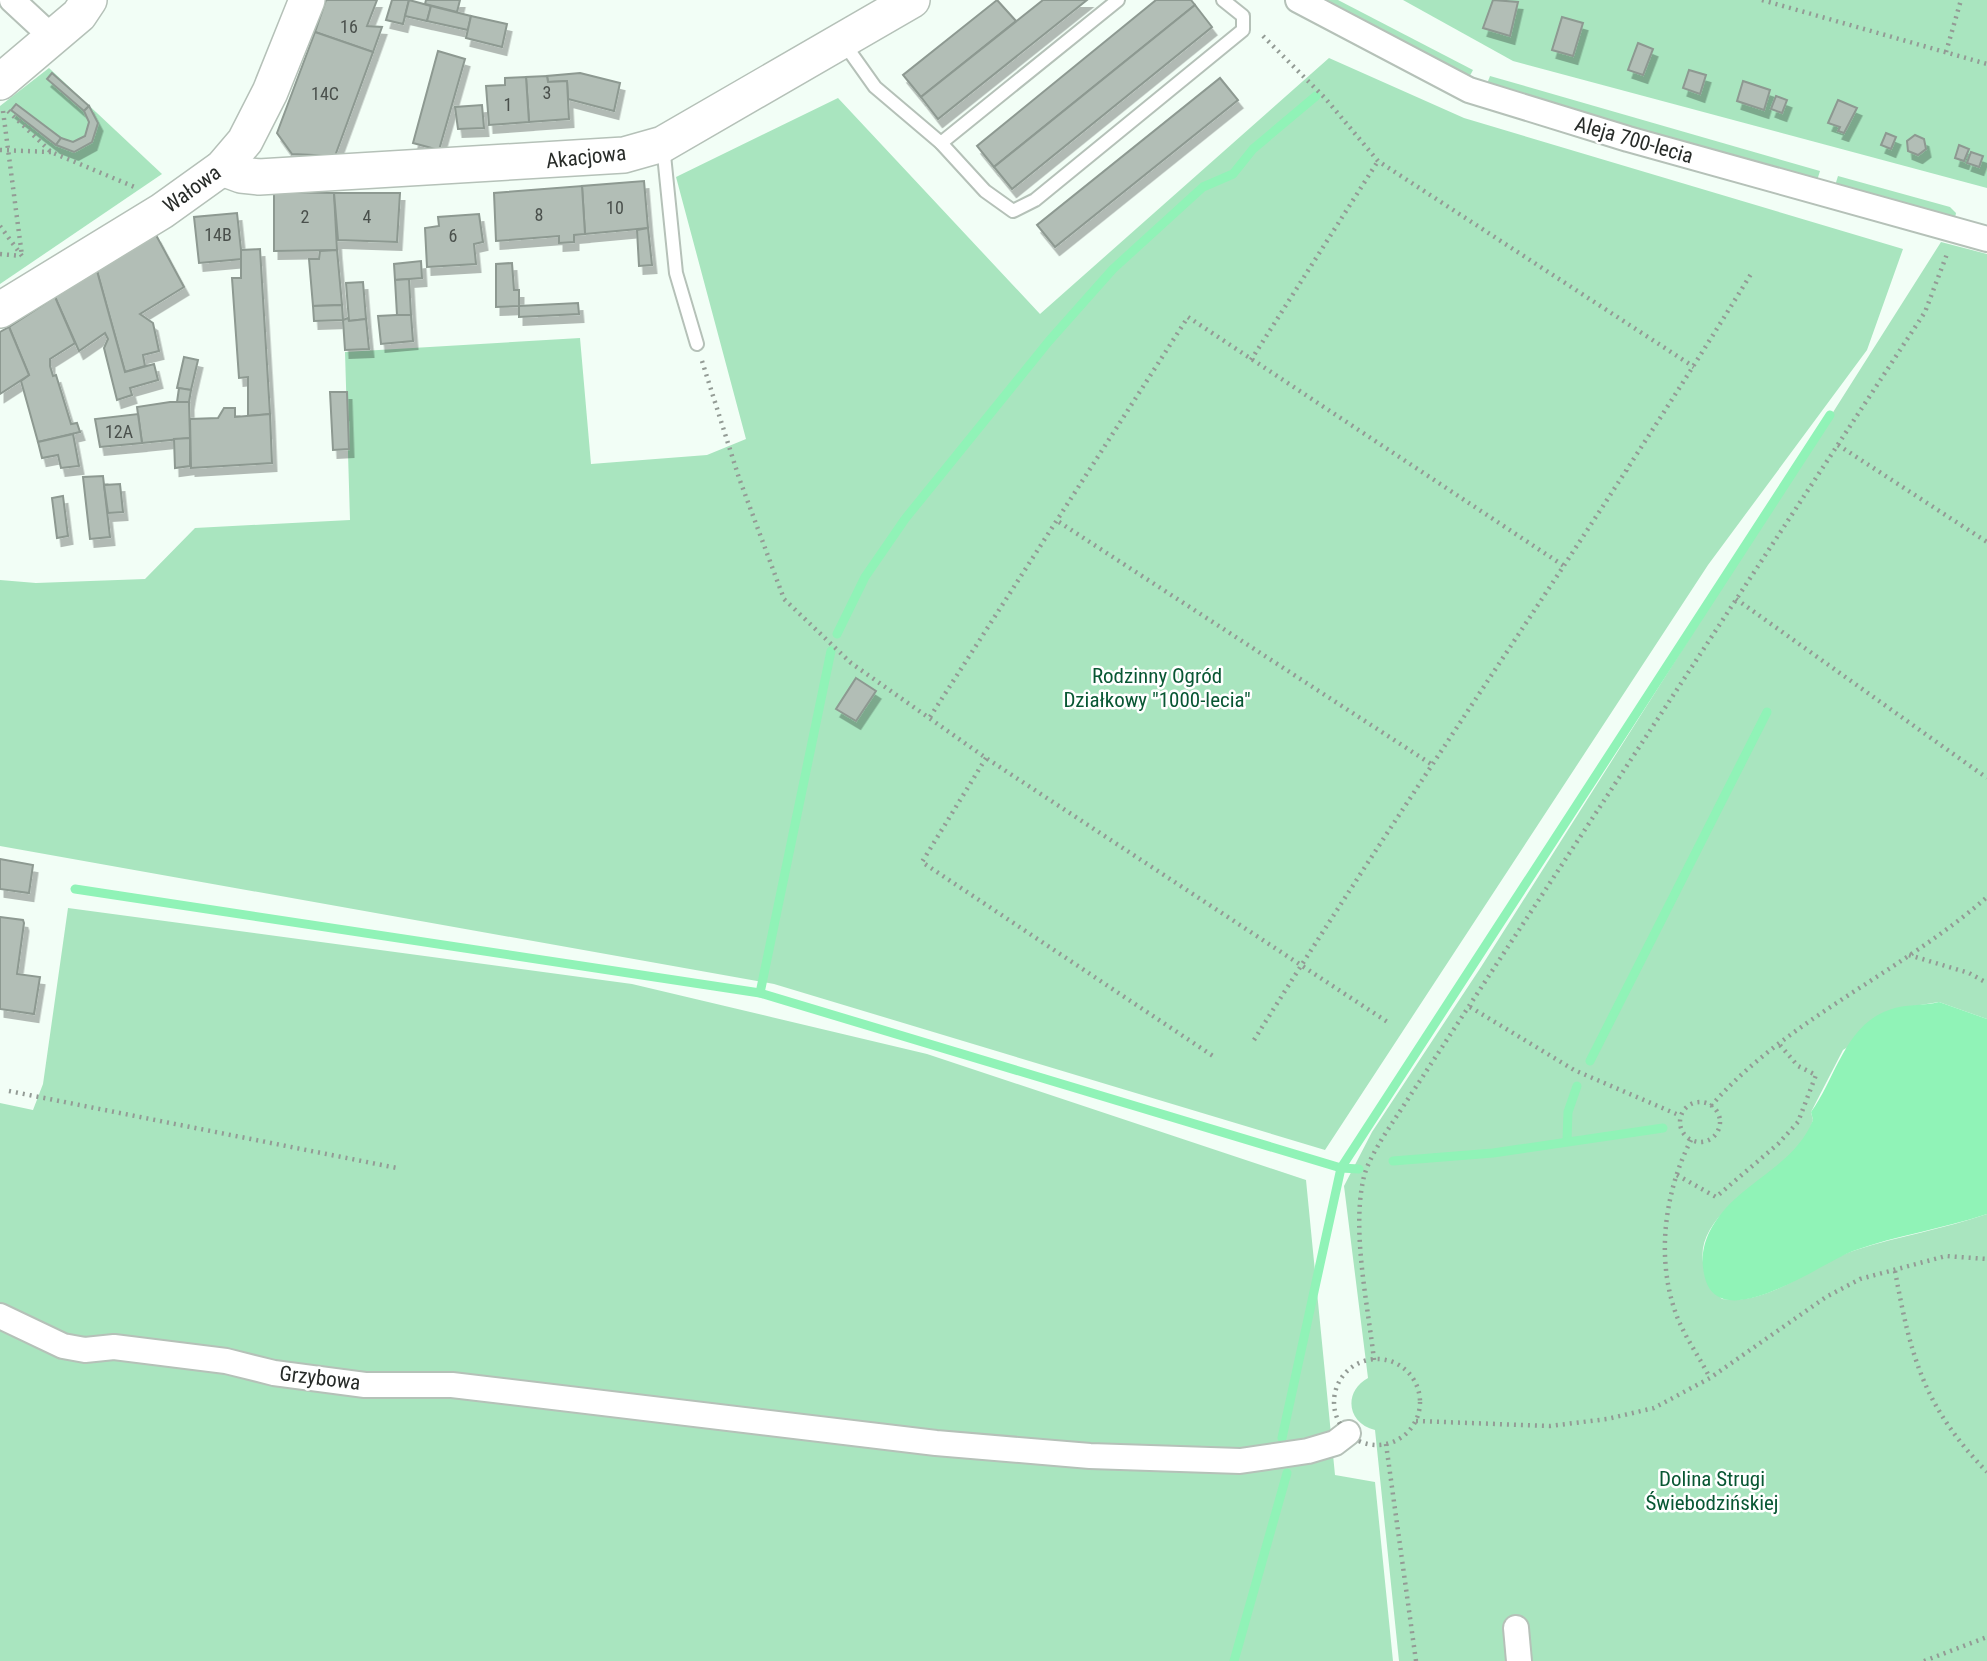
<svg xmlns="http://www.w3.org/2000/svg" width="1987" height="1661" font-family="'Roboto Condensed',sans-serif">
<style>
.green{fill:#a9e5bf}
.water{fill:#90f3b7}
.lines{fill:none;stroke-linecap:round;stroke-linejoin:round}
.stream{stroke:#90f3b7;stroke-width:9}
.building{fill:#b2beb6;stroke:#8d9991;stroke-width:2;filter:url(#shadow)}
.lane-casing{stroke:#b5c1b8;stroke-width:16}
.street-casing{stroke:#b5c1b8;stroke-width:28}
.secondary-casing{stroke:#b5c1b8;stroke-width:38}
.path{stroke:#939b95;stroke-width:4.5;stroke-dasharray:2 5;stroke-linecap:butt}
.lane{stroke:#fff;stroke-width:12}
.street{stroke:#fff;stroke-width:24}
.secondary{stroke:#fff;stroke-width:35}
.labels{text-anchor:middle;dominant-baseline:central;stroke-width:5;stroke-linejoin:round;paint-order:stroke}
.number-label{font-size:18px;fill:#4a504c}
.street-label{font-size:21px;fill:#272b28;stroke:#fff}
.park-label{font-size:21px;fill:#085733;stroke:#fff}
</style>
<defs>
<filter id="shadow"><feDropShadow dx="4.5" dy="8" stdDeviation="0" flood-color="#0004"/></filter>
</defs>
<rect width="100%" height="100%" fill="#f2fef6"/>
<!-- green -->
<g class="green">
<path d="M1308 0H1338L1473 70 1467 81Z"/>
<path d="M1403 0H1987V188L1513 61Z"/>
<path d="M1329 58 1464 118 1903 249 1867 350 1708 565 1325 1150 774 984 0 846V580L36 583 145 579 195 528 350 520 345 352 580 338 591 464 707 455 746 439 676 177 838 98 1040 314Z"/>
<path d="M49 68 162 174 0 284V106Z"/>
<path d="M1490 76 1820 171 1816 184 1485 89Z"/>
<path d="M1838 176 1950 207 1956 213 1954 223 1834 189Z"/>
<path d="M1941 242 1987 254V1019L1939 1002 1914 1006 1843 1050 1811 1112 1813 1120C1811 1126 1809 1134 1805 1140 1769 1187 1658 1225 1722 1299 1772 1306 1811 1264 1856 1250 1899 1236 1944 1229 1987 1214V1661H1399L1375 1430C1347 1423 1343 1392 1368 1378L1344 1186 1372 1132 1481 967Z"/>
<path d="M68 908 632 984 927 1054 1306 1180 1335 1475 1375 1482 1393 1661H0V1103L33 1110 43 1084Z"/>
</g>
<!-- water -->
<path class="water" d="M1939 1002 1987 1019V1214C1943 1229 1897 1235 1853 1251 1823 1262 1721 1337 1705 1278 1700 1259 1703 1243 1712 1227 1738 1182 1794 1168 1813 1120L1811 1112C1837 1077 1845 1021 1895 1008 1909 1004 1924 1006 1939 1002Z"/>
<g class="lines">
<!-- stream -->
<g class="stream">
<path d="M837 634 865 577 905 519 1049 341 1113 269 1203 187 1233 174 1253 149 1316 96"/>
<path d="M831 651 760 993 1341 1168 1359 1169"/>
<path d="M75 889 760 993"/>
<path d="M1590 1061 1767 712"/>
<path d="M1567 1140 1568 1112 1577 1086"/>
<path d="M1393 1161 1493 1153 1663 1128"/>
<path d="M1282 1438 1341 1168 1830 415"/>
<path d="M1234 1661 1287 1473"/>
</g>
</g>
<!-- building -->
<g class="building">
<path d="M326 0H377L367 26 382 27 373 52 315 32Z"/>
<path d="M392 0H409L403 24 386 20Z"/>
<path d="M409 0 431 6 427 21 405 16Z"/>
<path d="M426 0H460L457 12 425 4Z"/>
<path d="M997 0 1016 21 921 97 903 75Z"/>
<path d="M1043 0H1087L938 119 921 97Z"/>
<path d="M1156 0H1191L1195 5 994 167 977 146Z"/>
<path d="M1493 0 1518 2 1510 36 1483 28Z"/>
<path d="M1195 5 1212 27 1012 189 994 167Z"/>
<path d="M431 6 471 16 468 30 427 21Z"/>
<path d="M471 16 507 24 502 47 466 38Z"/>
<path d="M1562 17 1583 23 1573 56 1552 50Z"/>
<path d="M315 32 373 52 335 156 292 154 277 133Z"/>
<path d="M1638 43 1653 49 1643 75 1628 70Z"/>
<path d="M438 51 465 59 439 150 413 143Z"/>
<path d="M1689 70 1706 75 1700 94 1683 88Z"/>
<path d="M52 73 89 106 84 111 47 79Z"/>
<path d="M580 73 620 83 614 111 568 99 567 81 548 82 547 76Z"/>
<path d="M547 76 548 82 567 81 569 119 529 122 526 77Z"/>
<path d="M526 77 529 122 489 125 486 86 505 85V78Z"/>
<path d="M1220 78 1238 100 1055 247 1037 225Z"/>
<path d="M1743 81 1770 90 1764 110 1737 101Z"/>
<path d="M1776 96 1787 100 1782 113 1771 109Z"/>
<path d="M1838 100 1857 108 1844 133 1838 131 1840 127 1828 123Z"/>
<path d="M16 104 61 138 56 145 11 110Z"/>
<path d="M482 105 484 128 458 129 455 107Z"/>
<path d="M89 106 98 123 92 142 74 152 56 145 61 138 73 142 85 136 89 122 84 111Z"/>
<path d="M1886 133 1896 137 1891 149 1881 145Z"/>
<path d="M1915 135 1924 139 1926 149 1918 155 1908 151 1907 141Z"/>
<path d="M1959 145 1969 149 1964 161 1955 158Z"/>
<path d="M1971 152 1983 156 1979 167 1967 163Z"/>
<path d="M644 181 648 228 585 234 582 186Z"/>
<path d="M582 186 585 234 574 235V242L559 243V236L496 241 494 193Z"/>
<path d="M274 192 334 193 337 250 274 251Z"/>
<path d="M334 193H400L397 242 338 240Z"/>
<path d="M237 213 242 259 199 263 194 217Z"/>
<path d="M479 214 483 242 474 244 476 264 427 267 425 228 439 226 438 217Z"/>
<path d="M648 228 652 265 639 266 637 230Z"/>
<path d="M156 235 184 287 140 314 153 323 159 351 143 355 145 366 125 372 97 271Z"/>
<path d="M260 249 270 414 248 416V377L239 378 232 278H241V250Z"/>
<path d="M337 250 342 305 313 306 309 259H319L320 251Z"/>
<path d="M421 261 422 278 395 280 394 264Z"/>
<path d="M512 263 514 290H519V306L496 307V264Z"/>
<path d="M97 271 125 372 154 364 158 380 130 388 132 395 117 400 104 348 108 339 105 333 79 351 55 297Z"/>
<path d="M409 279 411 315H397L395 280Z"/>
<path d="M363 282 366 319 349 321 346 283Z"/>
<path d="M55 297 75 343 50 359V366L53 376 56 375 71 424 77 423 80 432 38 442 21 381 29 375 9 327Z"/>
<path d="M578 303 579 314 519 317V306Z"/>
<path d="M342 305 343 320 314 321 313 306Z"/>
<path d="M397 315H411L413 341 381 344 378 316Z"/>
<path d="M348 318 349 321 366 319 369 349 345 350 343 320Z"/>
<path d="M9 327 29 375 0 394V332Z"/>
<path d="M184 357 198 360 191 390 177 388Z"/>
<path d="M179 388 191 390 189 402H177Z"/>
<path d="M330 392H347L349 449 333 450Z"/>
<path d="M170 402H189L190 438 142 443 137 407Z"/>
<path d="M224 408H235V417L270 414 272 463 191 468 190 419 218 418Z"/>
<path d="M138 414 142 443 100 447 95 419Z"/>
<path d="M73 434 79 466 61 468 58 455 42 458 38 442Z"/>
<path d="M190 438V466L175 468 174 439Z"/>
<path d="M103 476 110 537 90 539 83 477Z"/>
<path d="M120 484 123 512 108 513 104 485Z"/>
<path d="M63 496 68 536 57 538 52 498Z"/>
<path d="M856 678 876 691 856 721 836 709Z"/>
<path d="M0 859 33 865 29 893 0 889Z"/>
<path d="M0 917 23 920 24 923 17 974 40 977 34 1014 0 1009Z"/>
</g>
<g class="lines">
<!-- lane casing -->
<g class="lane-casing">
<g id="lane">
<path d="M843 42 875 87 941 143 985 191 1013 211 1035 200 1243 30V16L1223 0"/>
<path d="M941 143 1118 0"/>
<path d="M663 145 676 273 697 344"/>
</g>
</g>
<!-- street casing -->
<g class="street-casing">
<g id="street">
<path d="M12 0 53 38"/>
<path d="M1298 0 1469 90 1628 139 1987 239"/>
<path d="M0 1316 63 1346 85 1350 114 1347 226 1361 274 1373 365 1385H452L936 1443 1090 1456 1240 1461 1308 1451 1335 1443 1348 1433"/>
<path d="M1516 1628 1519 1661"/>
</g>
</g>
<!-- secondary casing -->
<g class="secondary-casing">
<g id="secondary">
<path d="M0 82 79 15 89 0"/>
<path d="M222 168 241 175 259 177 624 155 663 144 912 0"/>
<path d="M0 310 162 211 222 168 245 141 270 92 307 0"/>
</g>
</g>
<!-- path -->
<g class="path">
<path d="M1762 0 1987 64"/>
<path d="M1263 36 1325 98 1378 161 1694 367"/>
<path d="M1946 52 1961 0"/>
<path d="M3 111 22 256"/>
<path d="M8 111 51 152 137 188"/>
<path d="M0 150 51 152"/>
<path d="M0 226 22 256"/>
<path d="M0 254 21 256"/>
<path d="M1251 360 1378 161"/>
<path d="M702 361 739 478 784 599 851 663 986 758 1389 1023"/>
<path d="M1838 445 1987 542"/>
<path d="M1059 522 1431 764"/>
<path d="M1736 599 1987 778"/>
<path d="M930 717 1188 317 1564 566"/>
<path d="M986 758 922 862 1213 1056"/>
<path d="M1909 955 1969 973 1987 983"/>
<path d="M1470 1007 1574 1070 1681 1116"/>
<path d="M1254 1040C1416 782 1591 533 1751 274"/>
<path d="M9 1091 397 1168"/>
<circle cx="1700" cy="1122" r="20"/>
<path d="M1711 1106C1784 1021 1902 972 1987 897"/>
<path d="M1691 1140C1665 1191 1656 1256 1675 1311 1683 1335 1699 1356 1710 1378"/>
<path d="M1677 1175 1716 1197 1778 1144 1798 1122 1816 1075 1798 1066 1779 1044"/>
<path d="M1895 1271C1911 1358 1924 1407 1987 1472"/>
<circle cx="1377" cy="1402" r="43"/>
<path d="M1374 1360C1368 1305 1352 1234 1363 1181 1366 1165 1375 1151 1383 1137L1925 312 1947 254"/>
<path d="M1416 1421 1550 1426 1607 1419 1654 1408 1710 1378 1826 1297 1860 1279 1946 1256 1987 1259"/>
<path d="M1386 1444 1416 1661"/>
<path d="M1924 1661 1987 1637"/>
</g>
<!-- lane -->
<use href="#lane" class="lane"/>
<!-- street -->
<use href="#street" class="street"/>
<!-- secondary -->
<use href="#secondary" class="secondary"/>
</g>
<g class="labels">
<!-- number labels -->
<g class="number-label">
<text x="349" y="26">16</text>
<text x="547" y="92">3</text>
<text x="325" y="93">14C</text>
<text x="508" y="104">1</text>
<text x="615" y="207">10</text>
<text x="539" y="214">8</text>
<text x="305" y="216">2</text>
<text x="367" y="216">4</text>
<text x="218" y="234">14B</text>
<text x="453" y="235">6</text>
<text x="119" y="431">12A</text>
</g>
<!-- street labels -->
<g class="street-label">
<text transform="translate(1634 140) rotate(16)">Aleja 700-lecia</text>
<text transform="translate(586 157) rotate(-6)">Akacjowa</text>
<text transform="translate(192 189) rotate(-36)">Wałowa</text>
<text transform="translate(320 1378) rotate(7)">Grzybowa</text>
</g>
<!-- park labels -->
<g class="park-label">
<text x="1157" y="676">Rodzinny Ogród<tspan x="1157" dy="24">Działkowy "1000-lecia"</tspan></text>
<text x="1712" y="1479">Dolina Strugi<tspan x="1712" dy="24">Świebodzińskiej</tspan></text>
</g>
</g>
</svg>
